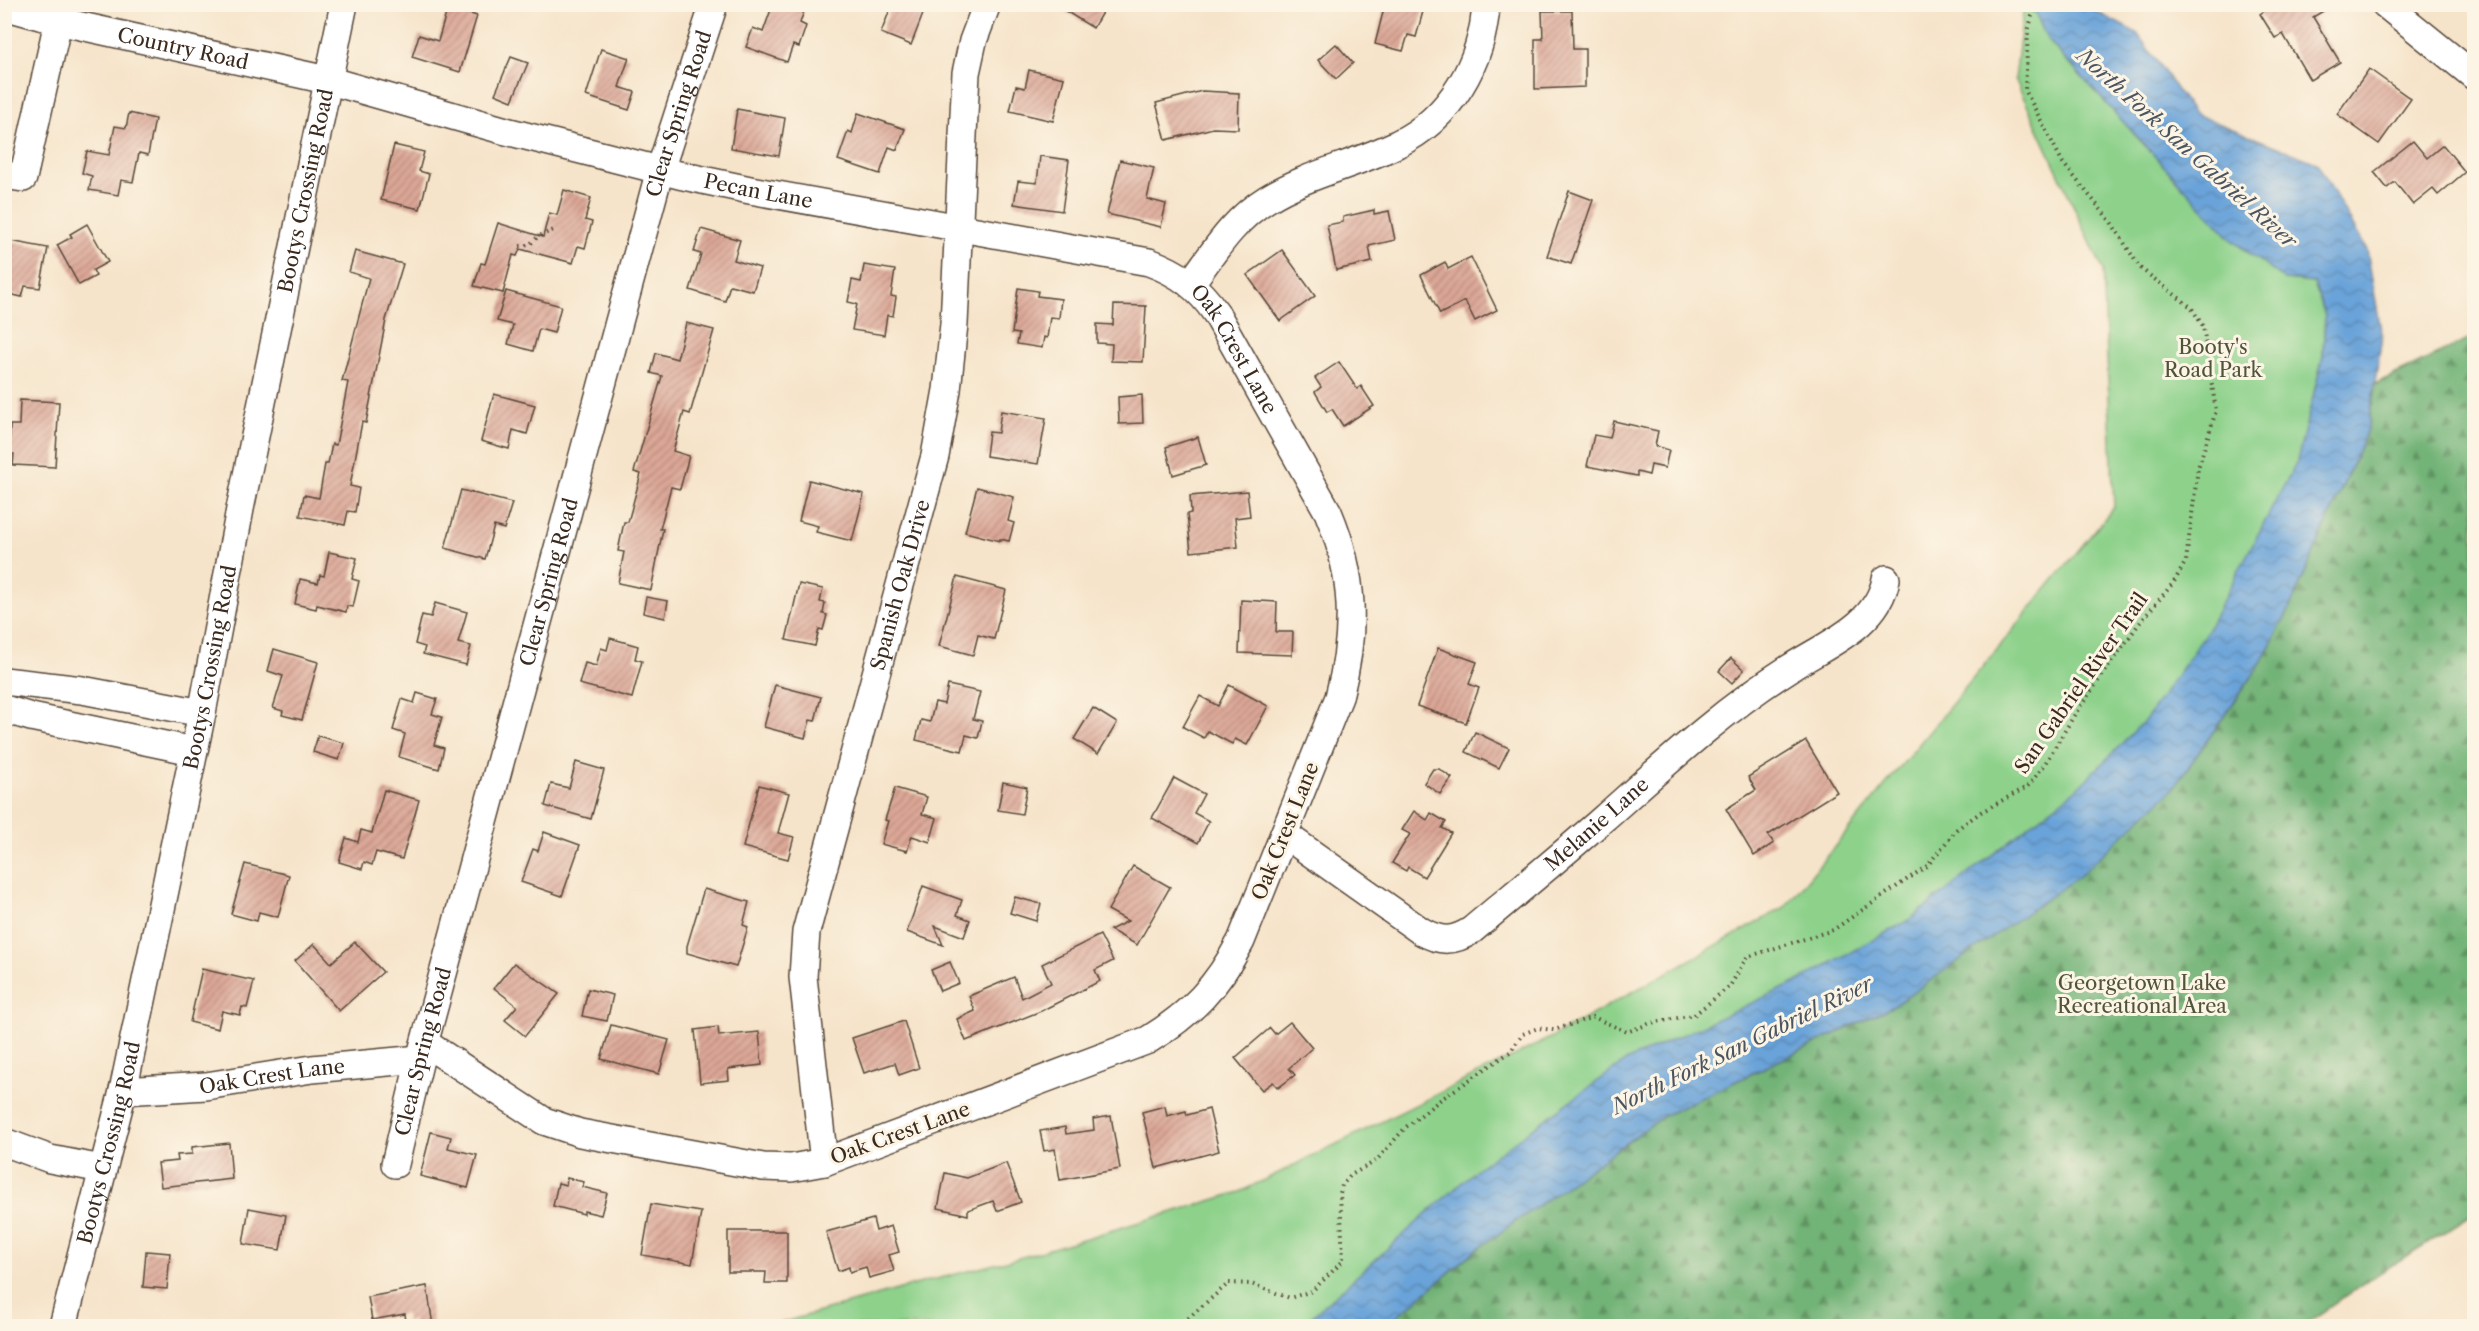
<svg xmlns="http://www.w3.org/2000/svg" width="2479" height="1331" font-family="'Libre Caslon Text',serif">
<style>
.green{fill:#8dd18b;stroke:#647e54;stroke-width:1.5}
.forest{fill:url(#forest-firs);stroke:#566e4a;stroke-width:1.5}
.water{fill:url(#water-waves);stroke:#52667c;stroke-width:1.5}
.building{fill:url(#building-hatch)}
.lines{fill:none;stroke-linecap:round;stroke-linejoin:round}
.minor-casing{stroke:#574638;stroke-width:30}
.path{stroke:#574638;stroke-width:4;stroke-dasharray:1.5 4.5;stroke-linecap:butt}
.minor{stroke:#fff;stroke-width:27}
.labels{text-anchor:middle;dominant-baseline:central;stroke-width:6;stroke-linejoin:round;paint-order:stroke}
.street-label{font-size:20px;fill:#3b2a1e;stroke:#fcf5e5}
.park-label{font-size:20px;fill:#505439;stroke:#fcf5e5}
.water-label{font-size:21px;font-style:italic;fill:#4b545f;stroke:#fcf5e5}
</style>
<defs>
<pattern id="forest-firs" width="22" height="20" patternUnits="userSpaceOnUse" patternTransform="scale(1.5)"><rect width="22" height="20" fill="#72b377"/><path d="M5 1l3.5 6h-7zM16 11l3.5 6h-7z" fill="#5f9261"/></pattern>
<pattern id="water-waves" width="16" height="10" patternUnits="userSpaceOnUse" patternTransform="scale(1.5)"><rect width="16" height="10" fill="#69a3d9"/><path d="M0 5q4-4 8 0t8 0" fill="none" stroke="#5885af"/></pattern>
<pattern id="building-hatch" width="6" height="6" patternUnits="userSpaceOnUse" patternTransform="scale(1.5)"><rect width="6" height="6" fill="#dca797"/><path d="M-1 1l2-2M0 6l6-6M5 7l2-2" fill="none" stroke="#b4887b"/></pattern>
</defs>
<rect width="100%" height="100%" fill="#fcf5e5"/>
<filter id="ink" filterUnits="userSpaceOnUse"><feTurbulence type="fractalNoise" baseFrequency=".0167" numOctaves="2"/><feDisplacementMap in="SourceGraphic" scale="12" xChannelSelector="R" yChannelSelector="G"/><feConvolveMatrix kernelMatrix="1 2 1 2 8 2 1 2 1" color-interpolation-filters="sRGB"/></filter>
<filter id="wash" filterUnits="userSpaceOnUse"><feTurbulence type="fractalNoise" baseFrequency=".008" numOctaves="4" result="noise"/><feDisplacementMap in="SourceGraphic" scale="24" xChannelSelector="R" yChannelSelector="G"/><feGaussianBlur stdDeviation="1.35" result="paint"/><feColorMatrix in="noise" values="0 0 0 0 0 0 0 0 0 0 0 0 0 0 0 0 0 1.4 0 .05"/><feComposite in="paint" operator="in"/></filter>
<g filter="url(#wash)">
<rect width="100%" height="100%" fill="#f6e4ca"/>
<!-- green -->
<path class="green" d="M2024 5H2032L2047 39 2233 241 2285 280 2314 283 2325 315 2323 356 2309 415 2474 337V1213L2378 1274 2302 1326H770L925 1282 1026 1256 1240 1192 1552 1037 1785 907 2114 507 2103 270 2015 79Z"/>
<!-- forest -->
<path class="forest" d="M2474 337V1213L2378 1274 2302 1326H1386L1476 1250 1665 1115 1894 1006 2173 789 2258 668 2289 610 2368 428 2375 385Z"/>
<!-- water -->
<path class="water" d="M2032 5H2072L2091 9 2137 33 2193 113 2317 163 2367 250 2382 336 2368 428 2289 610 2258 668 2173 789 2078 877 1894 1006 1665 1115 1476 1250 1386 1326H1301L1479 1167 1626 1061 1793 984 1909 920 2081 785 2146 719 2205 634 2297 461 2323 356 2325 315 2314 283 2285 280 2233 241 2047 39Z"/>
<g id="blocks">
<!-- building -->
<g class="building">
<path d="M773 4H794L805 8 800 23 806 26 799 47 793 45 787 62 746 47 753 28 763 32Z"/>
<path d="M892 4H913L925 9 911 45 881 33Z"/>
<path d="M1054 4H1107L1093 28Z"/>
<path d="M1385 4H1425L1416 37 1408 35 1403 51 1375 44Z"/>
<path d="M2275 4H2335L2313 17 2340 62 2310 80 2283 34 2275 38 2260 14Z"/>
<path d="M448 7 477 16 460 72 412 57 419 35 438 41Z"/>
<path d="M1542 11H1572L1573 49H1585V87L1535 89V39H1543Z"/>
<path d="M1336 44 1353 63 1336 79 1318 60Z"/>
<path d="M601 49 629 58 619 87 635 92 629 110 586 96Z"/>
<path d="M511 57 528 63 512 101 495 94Z"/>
<path d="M2369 69 2411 99 2379 144 2337 114Z"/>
<path d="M1029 70 1064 78 1053 121 1010 111 1016 86 1025 88Z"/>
<path d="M1202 91 1239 93 1238 129 1213 128 1166 140 1156 103Z"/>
<path d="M737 109 785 118 779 156 731 148Z"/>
<path d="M129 113 155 119 148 155 139 153 133 182 121 180 118 195 89 190 92 176 82 173 87 151 109 155 115 126 126 128Z"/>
<path d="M858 113 905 129 897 150 889 147 880 174 838 160 848 131 852 133Z"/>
<path d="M2413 141 2427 158 2443 145 2465 172 2438 195 2433 189 2413 205 2395 182 2387 188 2374 172Z"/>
<path d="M394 145 424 152 419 171 429 174 420 209 381 200Z"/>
<path d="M1040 156 1069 160 1062 211 1014 204 1018 181 1037 183Z"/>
<path d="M1120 160 1154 168 1147 199 1166 204 1161 227 1107 214Z"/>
<path d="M564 190 591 198 585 220 592 222 585 248 578 246 573 263 520 249 517 256 513 255 503 293 474 286 481 263 485 264 498 223 543 237 549 213 557 215Z"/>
<path d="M1569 191 1593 200 1571 264 1547 256Z"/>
<path d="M1374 210V214L1389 211 1395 240 1369 246 1372 262 1336 270 1327 225 1343 222V217Z"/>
<path d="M87 224 108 262 93 270 96 276 79 285 57 245 72 237 70 234Z"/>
<path d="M701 229 740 240 734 260 760 268 753 291 730 285 725 301 690 290 701 254 694 252Z"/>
<path d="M10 241 48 248 40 288 25 286 22 297 4 293V272Z"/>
<path d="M1282 250 1315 296 1280 321 1247 275Z"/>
<path d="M355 251 403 264 386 320 366 423 362 422 350 486 359 488 355 512 348 511 345 525 300 516 304 495 319 498 325 464H328L332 444 336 445 348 382 342 381 369 278 349 272Z"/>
<path d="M1471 257 1497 310 1475 321 1465 301 1440 314 1421 275 1445 262 1448 269Z"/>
<path d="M864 265 895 270 891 296 896 297 893 316 887 315 884 335 852 330 857 304 848 302 852 280 861 282Z"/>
<path d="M1018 288 1038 291 1037 296 1061 299 1059 318 1050 317 1047 338 1044 337 1042 348 1017 344 1019 334 1012 333Z"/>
<path d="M506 291 561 306 554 333 539 329 533 351 508 344 513 325 497 321Z"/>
<path d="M1114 305 1146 306 1143 362 1111 361 1112 344 1097 343V324L1113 325Z"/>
<path d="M686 323 714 330 690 414 684 412 673 451 689 456 680 489 671 487 660 529H663L651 590 618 583 624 552 618 551 624 522H628L641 474 634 472 662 376 651 373 656 353 677 359Z"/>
<path d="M1339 362 1357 389 1361 386 1374 406 1343 426 1332 409 1327 412 1315 392 1321 387 1315 378Z"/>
<path d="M494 394 535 405 527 434 513 430 509 449 481 441Z"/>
<path d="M1142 395 1143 423 1119 424 1118 397Z"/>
<path d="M20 400 59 402 55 467 13 465 14 454H9L10 425H19Z"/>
<path d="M1001 411 1046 418 1038 464 986 456 989 432 998 433Z"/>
<path d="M1614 421 1658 431 1655 446 1669 450 1665 468 1651 465 1649 475 1637 472V476L1587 466 1594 435 1610 438Z"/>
<path d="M1198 437 1206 465 1173 475 1166 447Z"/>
<path d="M809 480 864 494 852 541 816 532 818 526 799 521Z"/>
<path d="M977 487 1014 497 1008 521 1014 523 1009 541 1000 539V541L965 532Z"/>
<path d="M461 490 512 503 504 529 494 526 485 559 445 548Z"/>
<path d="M1247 491 1250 516 1235 518 1238 547 1191 552 1187 514 1191 513 1190 496Z"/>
<path d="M329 552 357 558 352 579 359 581 353 607 347 606 346 612 317 605 316 609 295 604 300 579 318 583 320 575 324 576Z"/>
<path d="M957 577 1006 590 994 639 978 635 973 655 939 646Z"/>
<path d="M799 584 823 589 820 602 825 603 823 614 827 615 823 630 819 629 815 646 786 640Z"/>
<path d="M646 597 668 601 665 618 643 613Z"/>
<path d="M1241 600 1277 602 1276 632H1293L1292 655 1239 653Z"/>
<path d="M435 603 467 612 458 643 471 646 466 665 423 654 425 647 415 644 422 615 431 617Z"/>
<path d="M610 638 638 646 635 659 642 661 632 698 579 684 585 663 596 666 601 648 607 650Z"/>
<path d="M1438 648 1477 662 1469 684 1479 688 1466 723 1417 706Z"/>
<path d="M274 649 318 662 302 720 282 715 283 711 273 708 283 676 268 671Z"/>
<path d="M1731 658 1744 670 1732 683 1719 671Z"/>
<path d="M775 685 821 697 815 721 810 720 805 738 764 727Z"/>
<path d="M948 685 980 692 973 719 982 721 978 738 966 735 962 751 916 740 921 720 930 722 935 702 944 704Z"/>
<path d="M1229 685 1268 706 1247 745 1235 739 1232 744 1208 731 1204 738 1183 727 1200 696 1218 706Z"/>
<path d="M417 693 437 699 432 714 442 717 434 745 444 748 439 769 399 757 405 734 393 730 402 699 414 703Z"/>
<path d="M1093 708 1117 723 1098 754 1074 739Z"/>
<path d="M1475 732 1509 748 1499 768 1466 752Z"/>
<path d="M318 736 344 743 339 760 313 752Z"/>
<path d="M1806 741 1837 792 1768 835 1774 843 1754 856 1726 809 1756 790 1748 777Z"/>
<path d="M576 762 604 770 591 819 545 806 551 784 569 788Z"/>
<path d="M1433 769H1439L1452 778 1440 794 1424 783Z"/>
<path d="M1174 778 1204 794 1194 813 1209 821 1198 843 1152 818Z"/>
<path d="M1003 782 1027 787 1022 814 998 810Z"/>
<path d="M759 785 789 793 778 833 794 837 788 859 743 847Z"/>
<path d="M895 788 927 797 922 814 937 818 930 842 912 836 907 851 881 844 888 821 885 820Z"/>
<path d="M384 790 419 800 402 859 376 852 372 865 364 862 362 869 339 862 346 838 358 842 361 830 372 833Z"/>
<path d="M1414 811 1427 820 1431 813 1446 822 1442 828 1451 833 1424 877 1408 867 1406 871 1392 863 1410 834 1402 830Z"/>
<path d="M544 832 580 845 562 896 521 882 533 849 538 851Z"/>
<path d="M245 864 289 875 278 917 259 912 257 921 231 914Z"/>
<path d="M1133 866 1170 887 1137 945 1110 930 1128 921 1108 910Z"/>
<path d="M923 886 962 900 957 915 970 920 964 937 935 926 943 945 907 932Z"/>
<path d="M704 889 749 902 743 925 748 927 736 967 687 953V946Z"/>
<path d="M1015 897 1041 904 1036 921 1010 913Z"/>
<path d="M1100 935 1113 961 1095 970 1100 981 1041 1011 966 1041 957 1019 975 1011 969 996 1014 977 1022 998 1051 983 1042 964Z"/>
<path d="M355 942 383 972 339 1011 295 961 314 944 331 963Z"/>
<path d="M950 962 959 983 940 991 931 970Z"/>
<path d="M514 963 559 994 525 1036 505 1020 517 1006 494 988Z"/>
<path d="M202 969 254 981 247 1008 242 1007 240 1015 222 1011 218 1029 190 1022Z"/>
<path d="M588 989 613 995 607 1021 582 1016Z"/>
<path d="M904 1021 919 1068 899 1075 895 1063 864 1073 852 1038Z"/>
<path d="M1290 1022 1312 1048 1289 1068 1295 1075 1278 1088 1273 1082 1262 1090 1235 1058 1270 1028 1275 1034Z"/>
<path d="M611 1025 669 1040 659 1074 601 1059Z"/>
<path d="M718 1027 719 1036 759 1032 762 1065 728 1069 729 1080 700 1083 695 1030Z"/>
<path d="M1165 1106 1167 1116 1186 1111 1187 1115 1209 1109 1219 1151 1156 1168 1142 1112Z"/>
<path d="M1111 1116 1120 1169 1060 1180 1055 1149 1044 1151 1040 1131 1065 1127 1066 1134 1094 1130 1093 1119Z"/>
<path d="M431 1132 451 1137 448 1148 477 1155 468 1188 420 1176Z"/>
<path d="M229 1143 232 1179 161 1187 158 1163 178 1161 177 1155 192 1154V1147Z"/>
<path d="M1006 1163 1021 1202 997 1211 993 1201 968 1210V1215L938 1208 945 1173 967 1178Z"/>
<path d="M567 1178 584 1182 582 1187 607 1193 601 1215 584 1211V1214L553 1206 558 1183 566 1185Z"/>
<path d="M651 1204 701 1212 692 1264 642 1255Z"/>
<path d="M249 1208 286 1215 280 1250 243 1244Z"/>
<path d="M873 1219 876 1231 891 1226 899 1252 889 1255 894 1271 869 1278 866 1267 850 1272 849 1267 838 1271 826 1232Z"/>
<path d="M728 1231H787V1283H765L766 1272H728Z"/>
<path d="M146 1251 170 1253 167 1289 143 1287Z"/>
<path d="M427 1286 433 1326H413V1320L406 1322 405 1314 372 1320 368 1297Z"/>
</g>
</g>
</g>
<g filter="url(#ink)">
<use href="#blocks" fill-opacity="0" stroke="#574638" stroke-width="1.5"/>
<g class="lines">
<!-- minor casing -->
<g class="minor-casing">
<g id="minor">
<path d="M2385 4 2474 76"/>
<path id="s1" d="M4 6 58 21 327 80 506 131 679 175 750 190 1149 262C1179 273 1198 287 1216 313L1328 512C1355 576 1356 631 1339 697L1241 941C1217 987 1192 1013 1148 1040L824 1162 791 1168 763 1167 580 1133 544 1121 425 1043"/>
<path d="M4 175 23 178 62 4"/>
<path d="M1191 283C1214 252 1233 220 1267 199 1307 174 1355 165 1397 144 1450 119 1483 62 1486 4"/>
<path d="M4 681 82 690 202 713"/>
<path d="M4 709 31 717 193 751"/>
<path id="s2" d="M1284 834 1421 931C1440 942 1454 942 1472 930 1516 893 1560 857 1603 819 1664 765 1722 711 1790 668 1827 644 1878 625 1886 579"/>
<path id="s3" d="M123 1091 206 1086 312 1069 420 1059"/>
<path d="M4 1142 50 1159 102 1169"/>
<path id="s4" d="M824 1162 803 977 806 932 935 456 947 390 954 324 966 73 973 41 987 4"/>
<path id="s5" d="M395 1164 420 1059 660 170 714 4"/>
<path id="s6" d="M63 1326 123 1091 202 713 240 509 344 4"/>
</g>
</g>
<!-- path -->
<g class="path">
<path d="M520 246 529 245 539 236 554 230"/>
<path d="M1179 1326 1229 1283 1251 1284 1290 1298 1312 1291 1343 1261 1340 1193 1342 1185 1351 1175 1376 1161 1406 1127 1440 1100 1510 1052 1523 1034 1538 1028 1554 1030 1593 1017 1627 1032 1651 1023 1694 1015 1730 986 1747 957 1833 930 1927 866 1957 829 1981 812 2027 787 2043 767 2075 714 2138 625 2174 582 2186 561 2198 468 2216 411 2203 326 2191 307 2140 268 2111 222 2063 163 2025 90 2028 32 2032 16 2039 4"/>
</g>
<!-- minor -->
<use href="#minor" class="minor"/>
</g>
</g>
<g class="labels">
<!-- street labels -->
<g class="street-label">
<text stroke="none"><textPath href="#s1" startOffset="184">Country Road</textPath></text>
<text stroke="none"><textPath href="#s5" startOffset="1088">Clear Spring Road</textPath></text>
<text stroke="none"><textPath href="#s6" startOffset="1161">Bootys Crossing Road</textPath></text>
<text stroke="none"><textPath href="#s1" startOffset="777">Pecan Lane</textPath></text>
<text stroke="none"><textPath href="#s1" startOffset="1300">Oak Crest Lane</textPath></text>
<text stroke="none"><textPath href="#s5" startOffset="602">Clear Spring Road</textPath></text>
<text stroke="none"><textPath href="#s4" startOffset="591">Spanish Oak Drive</textPath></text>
<text stroke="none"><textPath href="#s6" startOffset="675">Bootys Crossing Road</textPath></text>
<text transform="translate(2081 683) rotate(-55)">San Gabriel River Trail</text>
<text stroke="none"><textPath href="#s2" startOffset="386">Melanie Lane</textPath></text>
<text transform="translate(1285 831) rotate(-68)">Oak Crest Lane</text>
<text stroke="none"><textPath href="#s5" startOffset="116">Clear Spring Road</textPath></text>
<text stroke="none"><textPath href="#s3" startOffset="150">Oak Crest Lane</textPath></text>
<text transform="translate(900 1133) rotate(-20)">Oak Crest Lane</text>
<text stroke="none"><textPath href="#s6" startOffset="189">Bootys Crossing Road</textPath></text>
</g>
<!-- park labels -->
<g class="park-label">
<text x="2213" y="347">Booty's<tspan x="2213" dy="23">Road Park</tspan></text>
<text x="2142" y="983">Georgetown Lake<tspan x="2142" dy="23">Recreational Area</tspan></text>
</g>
<!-- water labels -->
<g class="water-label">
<text transform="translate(2187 148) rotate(42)">North Fork San Gabriel River</text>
<text transform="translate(1742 1045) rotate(-26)">North Fork San Gabriel River</text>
</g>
</g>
<!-- margin -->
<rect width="2479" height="1331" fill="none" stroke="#fcf5e5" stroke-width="24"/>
</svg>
